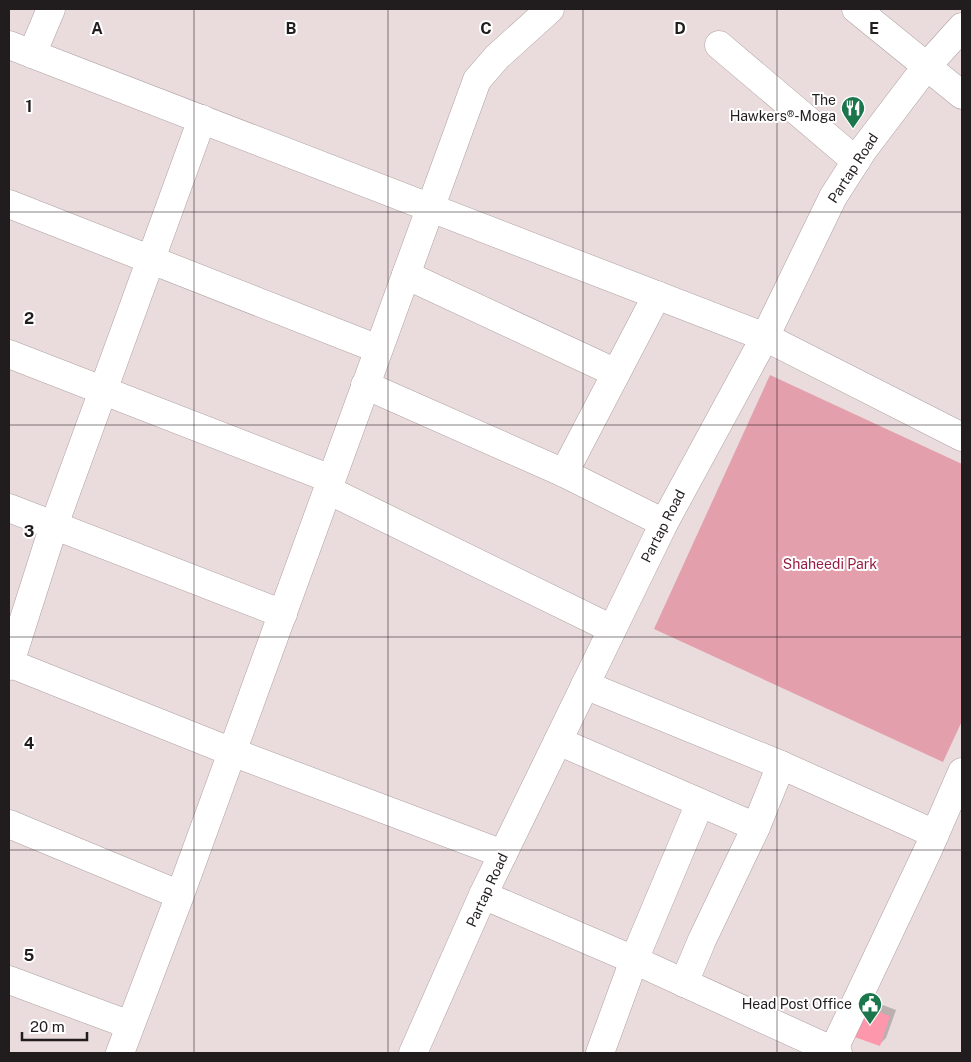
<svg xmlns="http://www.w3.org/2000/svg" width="971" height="1062" font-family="'Public Sans',sans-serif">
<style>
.green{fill:#e39fab}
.shadow{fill:#0003}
.building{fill:#fd97ab}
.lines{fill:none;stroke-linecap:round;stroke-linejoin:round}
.minor-casing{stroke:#aea1a3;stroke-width:29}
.minor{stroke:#fff;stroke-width:28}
.grid{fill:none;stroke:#211c1d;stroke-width:1;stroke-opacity:0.55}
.labels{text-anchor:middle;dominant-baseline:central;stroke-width:4;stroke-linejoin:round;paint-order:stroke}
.poi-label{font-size:14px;fill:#211c1d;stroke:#fff;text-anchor:end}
.street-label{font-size:14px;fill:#211c1d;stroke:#fff}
.park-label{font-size:14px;fill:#941d43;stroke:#fff}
.grid-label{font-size:16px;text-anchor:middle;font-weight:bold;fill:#211c1d;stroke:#fff;stroke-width:4;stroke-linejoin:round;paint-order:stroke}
</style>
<rect width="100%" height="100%" fill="#eadbdd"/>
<!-- green -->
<path class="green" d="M770 375 962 464V721L943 762 654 629Z"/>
<!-- shadow -->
<path class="shadow" d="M864 998 896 1010 886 1038 880 1044Z"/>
<!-- building -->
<path class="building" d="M857 1004 890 1016 880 1046 846 1034Z"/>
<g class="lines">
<!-- minor casing -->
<g class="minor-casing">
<g id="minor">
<path d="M856 9 962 95"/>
<path d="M9 45 765 337 962 437"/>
<path d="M719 45 856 161"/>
<path d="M32 54 51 9"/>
<path d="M9 204 378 349"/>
<path d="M406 275 616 373"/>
<path d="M9 354 331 479"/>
<path d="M365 385 564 473 664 523"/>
<path d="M564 473 657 295"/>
<path d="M328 490 612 629"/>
<path d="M9 508 283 614"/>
<path d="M9 663 232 752 503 854"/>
<path d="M9 666 54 525 202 119"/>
<path d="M585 685 781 765 935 834"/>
<path d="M558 741 756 827"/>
<path d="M9 824 180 895"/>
<path d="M483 895 634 960 838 1053"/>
<path d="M9 980 130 1025"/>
<path d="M684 983 702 940 756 827 781 765"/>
<path d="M120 1053 180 895 477 80 497 57 550 9"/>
<path d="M413 1053 483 895 664 523 765 337 833 197 863 150 926 67 962 27"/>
<path d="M600 1053 634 960 700 803"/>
<path d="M832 1053 928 850 962 772"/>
</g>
</g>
<!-- minor -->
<use href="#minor" class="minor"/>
</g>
<!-- grid -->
<path class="grid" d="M194 9V1053M388 9V1053M583 9V1053M777 9V1053M9 212H962M9 425H962M9 637H962M9 850H962"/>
<!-- icons -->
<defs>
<g id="restaurant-pin" transform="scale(1.25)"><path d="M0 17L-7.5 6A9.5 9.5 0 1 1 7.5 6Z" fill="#1b764c" stroke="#fff"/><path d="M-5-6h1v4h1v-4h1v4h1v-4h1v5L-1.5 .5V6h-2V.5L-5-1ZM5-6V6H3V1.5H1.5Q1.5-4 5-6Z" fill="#fff"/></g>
<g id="civic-pin" transform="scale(1.25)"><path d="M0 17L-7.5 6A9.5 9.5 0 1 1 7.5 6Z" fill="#1b764c" stroke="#fff"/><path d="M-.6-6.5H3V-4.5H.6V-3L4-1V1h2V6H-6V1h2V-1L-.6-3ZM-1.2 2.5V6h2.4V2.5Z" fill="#fff"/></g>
</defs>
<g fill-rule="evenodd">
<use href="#restaurant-pin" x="853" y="108"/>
<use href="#civic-pin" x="870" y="1004"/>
</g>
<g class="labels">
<!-- poi labels -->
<g class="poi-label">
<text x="836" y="100">The<tspan x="836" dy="16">Hawkers®-Moga</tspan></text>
<text x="852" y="1004">Head Post Office</text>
</g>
<!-- street labels -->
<g class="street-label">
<text transform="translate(853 168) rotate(-57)">Partap Road</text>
<text transform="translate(663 526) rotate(-63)">Partap Road</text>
<text transform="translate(487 890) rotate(-65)">Partap Road</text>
</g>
<!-- park labels -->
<g class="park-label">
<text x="830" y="564">Shaheedi Park</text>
</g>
</g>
<g class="grid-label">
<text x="97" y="34">A</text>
<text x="291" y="34">B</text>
<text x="486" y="34">C</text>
<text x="680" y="34">D</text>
<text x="874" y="34">E</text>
<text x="29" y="112">1</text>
<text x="29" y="324">2</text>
<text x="29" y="537">3</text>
<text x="29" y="749">4</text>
<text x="29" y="961">5</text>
</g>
<!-- border -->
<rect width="971" height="1062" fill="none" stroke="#211c1d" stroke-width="20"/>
<!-- scale -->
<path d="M22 1032v8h65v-8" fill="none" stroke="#211c1d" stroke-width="2.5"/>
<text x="30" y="1032" font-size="15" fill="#211c1d" stroke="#ffffff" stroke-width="4" paint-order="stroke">20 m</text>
</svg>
